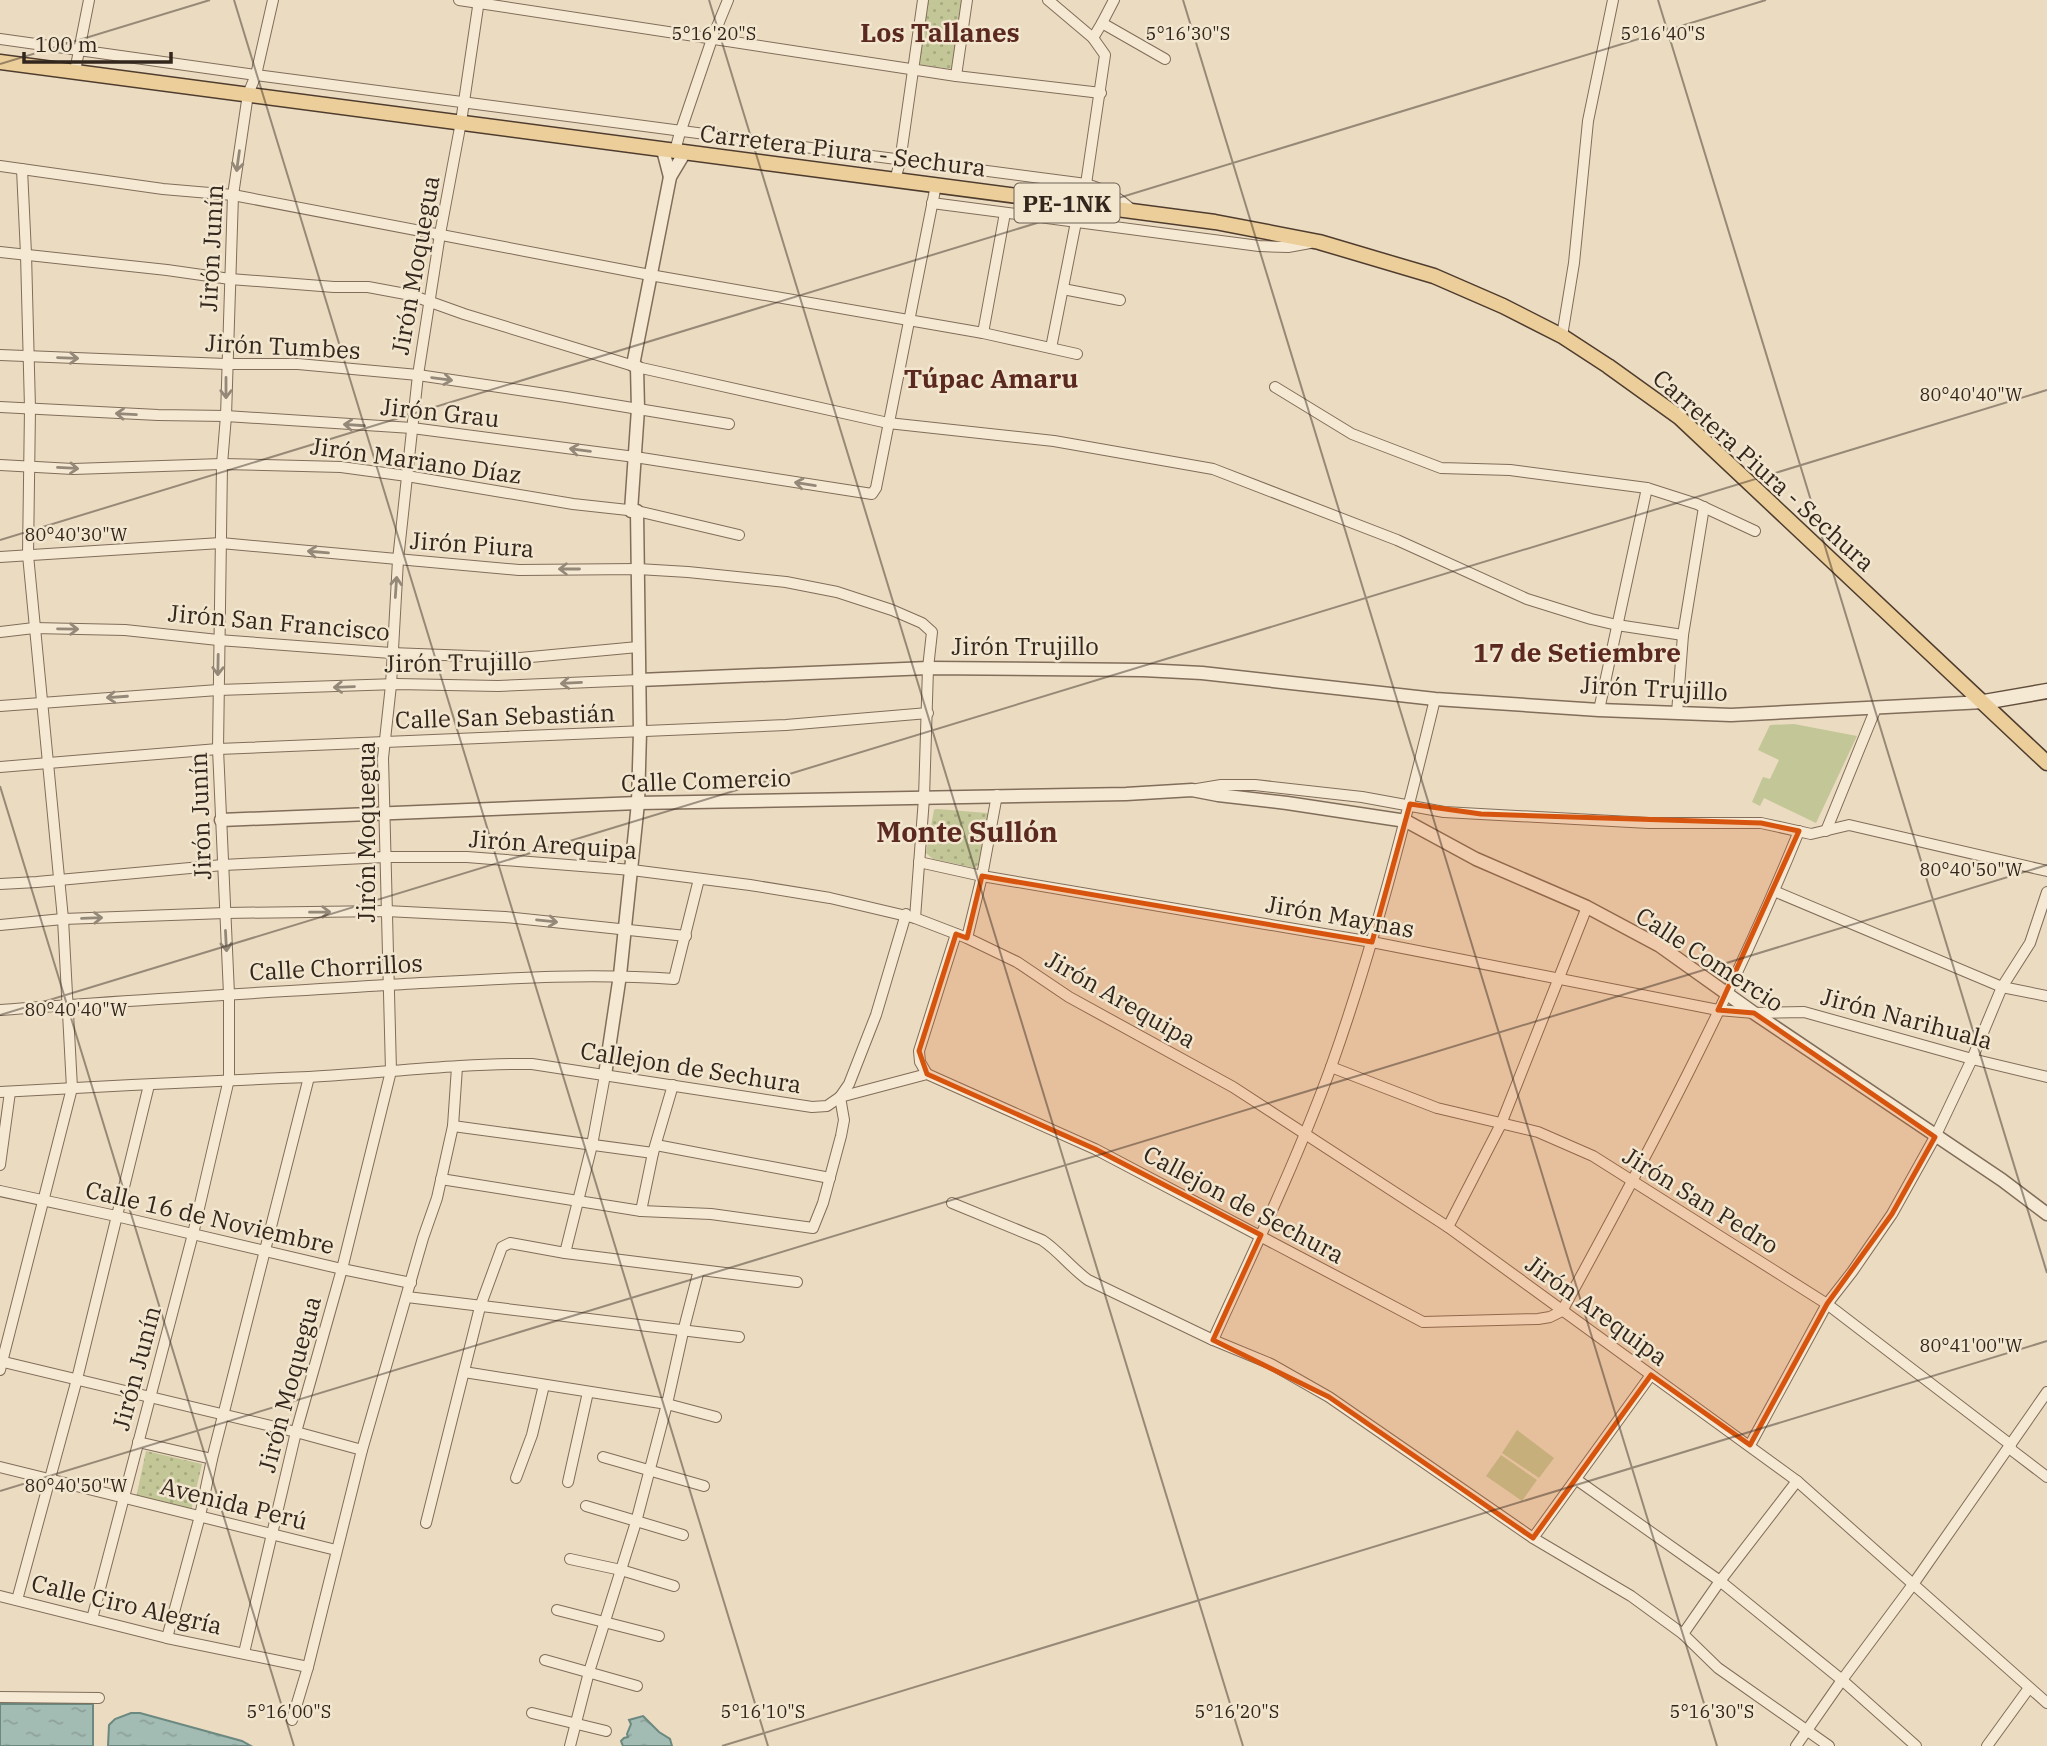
<svg xmlns="http://www.w3.org/2000/svg" width="2047" height="1746" font-family="'IBM Plex Serif',serif">
<style>
.park{fill:url(#park-dots)}
.pitch{fill:#c3c696}
.water{fill:url(#water-ripples);stroke:#6b8980;stroke-width:2}
.lines{fill:none;stroke-linecap:round;stroke-linejoin:round}
.minor-casing{stroke:#816d5a;stroke-width:12}
.tertiary-casing{stroke:#816d5a;stroke-width:15}
.secondary-casing{stroke:#634e3d;stroke-width:17}
.primary-casing{stroke:#4f3c2e;stroke-width:17}
.minor{stroke:#f5e9d3;stroke-width:10}
.tertiary{stroke:#f5e9d3;stroke-width:12}
.secondary{stroke:#f5e9d3;stroke-width:14}
.primary{stroke:#ebce9a;stroke-width:14}
.oneway{stroke:#948878}
.marked{fill:#d6540e;fill-opacity:0.2;stroke:#d6540e;stroke-width:5;stroke-linejoin:round}
.ticks{fill:none;stroke:#32261d;stroke-width:2;stroke-opacity:0.45}
.labels{text-anchor:middle;dominant-baseline:central;stroke-width:5;stroke-linejoin:round;paint-order:stroke}
.shield{fill:#f2e6cf;stroke:#6c6052;stroke-width:2}
.shield-label{font-size:23px;font-weight:bold;fill:#32261d}
.street-label{font-size:24px;fill:#32261d;stroke:#f2e6cf}
.neighbourhood-label{font-size:26px;font-weight:bold;fill:#5b2920;stroke:#f2e6cf}
.quarter-label{font-size:28px;font-weight:bold;fill:#5b2920;stroke:#f2e6cf}
.ticks-label{font-size:18px;text-anchor:middle;fill:#32261d;stroke:#f2e6cf;stroke-width:5;stroke-linejoin:round;paint-order:stroke}
</style>
<defs>
<pattern id="park-dots" width="8" height="8" patternUnits="userSpaceOnUse" patternTransform="scale(1.75)"><rect width="8" height="8" fill="#c3c696"/><path d="M2 2h.1M6 6h.1" fill="none" stroke="#a8aa81" stroke-width="1.8" stroke-linecap="round"/></pattern>
<pattern id="water-ripples" width="26" height="14" patternUnits="userSpaceOnUse" patternTransform="scale(1.75)"><rect width="26" height="14" fill="#a3bcb3"/><path d="M2 4q2-2 4 0t4 0M15 11q2-2 4 0t4 0" fill="none" stroke="#8da19a"/></pattern>
</defs>
<rect width="100%" height="100%" fill="#eadbc1"/>
<!-- park -->
<g class="park">
<path d="M925 0H963L953 69 916 64Z"/>
<path d="M937 809 987 813 989 816 981 861 975 868 933 859 926 853 934 810Z"/>
<path d="M146 1451 202 1464 191 1511 136 1498Z"/>
</g>
<!-- pitch -->
<g class="pitch">
<path d="M1794 724 1857 736 1816 823 1764 798 1760 806 1752 802 1763 777 1770 779 1779 760 1758 750 1770 725Z"/>
<path d="M1517 1430 1554 1458 1539 1478 1502 1453Z"/>
<path d="M1501 1455 1537 1480 1522 1501 1486 1476Z"/>
</g>
<!-- water -->
<g class="water">
<rect x="0" y="1704" width="93" height="42"/>
<path d="M131 1713H140L242 1741 251 1746H108L109 1725 115 1719Z"/>
<path d="M643 1716 659 1732 670 1739 672 1746H623L621 1741 624 1738 628 1737 627 1734 631 1724 629 1720Z"/>
</g>
<g class="lines">
<!-- minor casing -->
<g class="minor-casing">
<g id="minor">
<path d="M459 0 956 76 1101 93"/>
<path d="M1048 0 1093 38 1105 55 1086 184"/>
<path d="M1102 23 1114 0"/>
<path d="M1093 38 1102 23 1165 59"/>
<path d="M0 39 256 75 1086 184C1106 190 1118 197 1133 211"/>
<path d="M75 71 89 0"/>
<path d="M956 76 967 0"/>
<path d="M675 151 679 136 712 39 728 0"/>
<path d="M0 166 163 189 233 195 650 275 983 333 1077 354"/>
<path d="M895 180 900 162 923 0"/>
<path d="M932 203 1259 246 1288 247 1310 243"/>
<path d="M0 252 167 270 230 279 334 287H368L411 295 464 314 637 367 888 423 1054 441 1213 469 1397 540 1527 599 1591 619 1617 625 1683 635"/>
<path d="M1063 289 1120 300"/>
<path d="M983 333 1005 213"/>
<path d="M1562 336 1574 263 1588 121 1613 0"/>
<path d="M1051 348 1076 222"/>
<path d="M0 355 226 364H298L418 375 566 397 729 424"/>
<path d="M1275 387 1352 434 1441 468 1510 470 1647 488 1697 504 1755 531"/>
<path d="M0 407 158 415 226 416 412 428 635 457 872 494 876 488 936 185"/>
<path d="M0 465 73 469 222 464 341 467 407 476 573 504 637 511 739 535"/>
<path d="M0 557 221 543 519 570 638 569 688 572 786 582 837 592 892 610 922 623 932 632 928 668 924 798 915 918"/>
<path d="M0 632 34 628 125 630 218 640 391 653 520 658 638 647"/>
<path d="M0 706 218 690 397 684 498 686 639 680"/>
<path d="M1599 710 1647 488"/>
<path d="M1677 713 1683 635 1704 507"/>
<path d="M0 767 218 749 786 725 928 713"/>
<path d="M1197 789 1221 785H1255L1362 797 1444 812 1649 823H1761L1811 834 1849 825 2047 871"/>
<path d="M1826 831 1876 708"/>
<path d="M919 862 982 876 1372 942 1718 1010 1754 1013 1804 1012 1972 1059 2047 1077"/>
<path d="M0 884 37 882 223 865 385 857H467L632 870 750 885 830 898 915 918 967 938 1017 962 1069 997 1233 1087 1448 1227 1797 1481 2047 1703"/>
<path d="M1774 891 2002 987 2047 996"/>
<path d="M0 925 63 919 225 913 386 911 505 917 686 936"/>
<path d="M967 938 982 876 997 795"/>
<path d="M0 1010C129 1000 258 993 387 985 483 980 578 972 674 979L699 879"/>
<path d="M1331 1067 1437 1108 1538 1132 1593 1156 1827 1304 2011 1445"/>
<path d="M927 1074 920 1062 919 1051 956 934"/>
<path d="M0 1092C103 1086 206 1081 309 1077 383 1073 458 1063 532 1064L812 1107 827 1106 840 1097 927 1074 1095 1149 1423 1322 1538 1319 1550 1317 1562 1311C1648 1154 1732 996 1799 831"/>
<path d="M453 1126 653 1153"/>
<path d="M656 1145 830 1178"/>
<path d="M0 1165 10 1092"/>
<path d="M441 1179 641 1211 711 1214 813 1228 823 1203 841 1136 844 1120 840 1097 849 1084 876 1015 906 914"/>
<path d="M0 1191 116 1216 342 1269 411 1283"/>
<path d="M952 1203 1042 1240C1059 1251 1071 1268 1088 1280L1213 1340 1271 1364 1329 1397 1533 1538 1631 1596 1683 1634 1718 1668 1829 1746"/>
<path d="M641 1211 653 1153 673 1085"/>
<path d="M1448 1227 1501 1124 1587 907"/>
<path d="M565 1253 592 1145 605 1075"/>
<path d="M407 1297 739 1337"/>
<path d="M1213 1340C1254 1250 1297 1160 1331 1067 1374 946 1405 823 1435 699"/>
<path d="M0 1361 296 1432 362 1450"/>
<path d="M0 1370 72 1088 63 919 28 555 30 408 26 254 22 169"/>
<path d="M464 1372 667 1404 716 1417"/>
<path d="M138 1442 212 1459"/>
<path d="M1750 1445 1827 1304 1852 1272 1892 1214 1935 1137 1972 1059 2002 987 2030 943 2047 892"/>
<path d="M2009 1448 2047 1477"/>
<path d="M603 1457 704 1486"/>
<path d="M0 1467 336 1550"/>
<path d="M516 1478 532 1435 544 1385"/>
<path d="M1577 1480 1720 1581 1842 1680 1916 1746"/>
<path d="M568 1482 588 1392"/>
<path d="M586 1506 683 1535"/>
<path d="M426 1523 480 1307 502 1247 510 1243 565 1253 797 1282"/>
<path d="M1533 1538 1651 1375"/>
<path d="M570 1559 621 1570 674 1586"/>
<path d="M0 1596 167 1638 308 1667"/>
<path d="M17 1600 77 1379 149 1085"/>
<path d="M557 1610 659 1636"/>
<path d="M92 1619 193 1234 229 1079V994L218 749 222 464 226 416 233 195 248 94 256 75 273 0"/>
<path d="M1683 1634 1720 1581 1797 1481"/>
<path d="M167 1638 200 1516 212 1459 309 1077"/>
<path d="M244 1653 296 1432 342 1269 391 1071 383 758 391 685 398 560 418 375 440 234 461 122 479 0"/>
<path d="M545 1660 637 1686"/>
<path d="M0 1697 99 1698"/>
<path d="M532 1713 606 1731"/>
<path d="M292 1720 308 1667 362 1450 423 1238 437 1198 453 1126 457 1067"/>
<path d="M570 1746 589 1672 636 1522 667 1404 683 1332 699 1270"/>
<path d="M1796 1746 1842 1680 1914 1583 2047 1392"/>
<path d="M1987 1746 2029 1688"/>
</g>
</g>
<!-- tertiary casing -->
<g class="tertiary-casing">
<g id="tertiary">
<path d="M663 150 670 177"/>
<path d="M633 365 670 177 685 152"/>
<path d="M631 511 638 409 637 367"/>
<path d="M639 680 928 668 1143 670 1202 673 1435 699 1599 710 1731 715 1984 702"/>
<path d="M221 820 638 803 1126 794 1192 790 1218 795 1287 803 1406 821 1476 859 1587 907 1660 946 1754 1013 2002 1180 2047 1214"/>
<path d="M605 1075 620 975 638 803 640 732 637 511"/>
</g>
</g>
<!-- secondary casing -->
<g class="secondary-casing">
<path id="secondary" d="M1984 702 2047 691"/>
</g>
<!-- primary casing -->
<g class="primary-casing">
<path id="primary" d="M0 62 1215 222 1319 242 1434 276 1503 306 1562 336 1608 366 1679 417 2047 763"/>
</g>
<!-- minor -->
<use href="#minor" class="minor"/>
<!-- tertiary -->
<use href="#tertiary" class="tertiary"/>
<!-- secondary -->
<use href="#secondary" class="secondary"/>
<!-- primary -->
<use href="#primary" class="primary"/>
</g>
<!-- one-way arrows -->
<defs><path id="oneway-shaft" d="M-6 0H5M1.5-3L5.5 0L1.5 3" fill="none" stroke-width="1.6" stroke-linecap="round" stroke-linejoin="round" transform="scale(1.75)"/></defs>
<g class="oneway">
<use href="#oneway-shaft" transform="translate(238 161) rotate(98)"/>
<use href="#oneway-shaft" transform="translate(68 358) rotate(2)"/>
<use href="#oneway-shaft" transform="translate(442 379) rotate(8)"/>
<use href="#oneway-shaft" transform="translate(226 388) rotate(90)"/>
<use href="#oneway-shaft" transform="translate(126 414) rotate(-177)"/>
<use href="#oneway-shaft" transform="translate(354 425) rotate(-176)"/>
<use href="#oneway-shaft" transform="translate(580 450) rotate(-173)"/>
<use href="#oneway-shaft" transform="translate(68 468) rotate(3)"/>
<use href="#oneway-shaft" transform="translate(805 484) rotate(-171)"/>
<use href="#oneway-shaft" transform="translate(318 552) rotate(-175)"/>
<use href="#oneway-shaft" transform="translate(569 569) rotate(180)"/>
<use href="#oneway-shaft" transform="translate(396 587) rotate(-86)"/>
<use href="#oneway-shaft" transform="translate(68 629) rotate(1)"/>
<use href="#oneway-shaft" transform="translate(218 665) rotate(91)"/>
<use href="#oneway-shaft" transform="translate(571 683) rotate(177)"/>
<use href="#oneway-shaft" transform="translate(344 687) rotate(178)"/>
<use href="#oneway-shaft" transform="translate(117 697) rotate(176)"/>
<use href="#oneway-shaft" transform="translate(320 912) rotate(-1)"/>
<use href="#oneway-shaft" transform="translate(92 918) rotate(-2)"/>
<use href="#oneway-shaft" transform="translate(547 921) rotate(6)"/>
<use href="#oneway-shaft" transform="translate(226 941) rotate(87)"/>
</g>
<!-- marked area -->
<path class="marked" d="M1410 804 1481 814 1761 823 1799 831 1718 1010 1754 1013 1935 1137 1892 1214 1827 1304 1750 1445 1651 1375 1533 1538 1329 1397 1213 1340 1261 1235 1095 1149 927 1074 919 1051 956 934 967 938 982 876 1372 942Z"/>
<!-- ticks -->
<path class="ticks" d="M234 0 768 1746M709 0 1243 1746M1183 0 1717 1746M1658 0 2047 1273M0 64 210 0M0 540 1766 0M0 786 294 1746M0 1015 2047 390M0 1491 2047 865M722 1746 2047 1341"/>
<g class="labels">
<!-- shield labels -->
<rect class="shield" x="1014.5" y="183.5" width="105" height="39" rx="5"/>
<g class="shield-label">
<text x="1067" y="203">PE-1NK</text>
</g>
<!-- street labels -->
<g class="street-label">
<text transform="translate(843 150) rotate(7)">Carretera Piura - Sechura</text>
<text transform="translate(211 248) rotate(-87)">Jirón Junín</text>
<text transform="translate(415 265) rotate(-80)">Jirón Moquegua</text>
<text transform="translate(283 346) rotate(3)">Jirón Tumbes</text>
<text transform="translate(440 412) rotate(6)">Jirón Grau</text>
<text transform="translate(416 460) rotate(8)">Jirón Mariano Díaz</text>
<text transform="translate(1764 470) rotate(42)">Carretera Piura - Sechura</text>
<text transform="translate(472 544) rotate(4)">Jirón Piura</text>
<text transform="translate(279 622) rotate(5)">Jirón San Francisco</text>
<text x="1025" y="646">Jirón Trujillo</text>
<text transform="translate(458 662) rotate(-1)">Jirón Trujillo</text>
<text transform="translate(1654 688) rotate(3)">Jirón Trujillo</text>
<text transform="translate(505 716) rotate(-2)">Calle San Sebastián</text>
<text transform="translate(706 780) rotate(-2)">Calle Comercio</text>
<text transform="translate(200 816) rotate(-92)">Jirón Junín</text>
<text transform="translate(366 832) rotate(-90)">Jirón Moquegua</text>
<text transform="translate(553 844) rotate(4)">Jirón Arequipa</text>
<text transform="translate(1340 916) rotate(10)">Jirón Maynas</text>
<text transform="translate(1710 959) rotate(33)">Calle Comercio</text>
<text transform="translate(336 967) rotate(-3)">Calle Chorrillos</text>
<text transform="translate(1121 999) rotate(30)">Jirón Arequipa</text>
<text transform="translate(1907 1018) rotate(15)">Jirón Narihuala</text>
<text transform="translate(691 1067) rotate(9)">Callejon de Sechura</text>
<text transform="translate(1701 1200) rotate(32)">Jirón San Pedro</text>
<text transform="translate(1244 1204) rotate(28)">Callejon de Sechura</text>
<text transform="translate(210 1217) rotate(13)">Calle 16 de Noviembre</text>
<text transform="translate(1597 1310) rotate(36)">Jirón Arequipa</text>
<text transform="translate(136 1368) rotate(-75)">Jirón Junín</text>
<text transform="translate(289 1384) rotate(-75)">Jirón Moquegua</text>
<text transform="translate(234 1503) rotate(14)">Avenida Perú</text>
<text transform="translate(127 1604) rotate(13)">Calle Ciro Alegría</text>
</g>
<!-- neighbourhood labels -->
<g class="neighbourhood-label">
<text x="940" y="32">Los Tallanes</text>
<text x="991" y="378">Túpac Amaru</text>
<text x="1577" y="652">17 de Setiembre</text>
</g>
<!-- quarter labels -->
<g class="quarter-label">
<text x="967" y="831">Monte Sullón</text>
</g>
</g>
<g class="ticks-label">
<text x="714" y="40">5°16'20"S</text>
<text x="1188" y="40">5°16'30"S</text>
<text x="1663" y="40">5°16'40"S</text>
<text x="1971" y="401">80°40'40"W</text>
<text x="76" y="541">80°40'30"W</text>
<text x="1971" y="876">80°40'50"W</text>
<text x="76" y="1016">80°40'40"W</text>
<text x="1971" y="1352">80°41'00"W</text>
<text x="76" y="1492">80°40'50"W</text>
<text x="289" y="1718">5°16'00"S</text>
<text x="763" y="1718">5°16'10"S</text>
<text x="1237" y="1718">5°16'20"S</text>
<text x="1712" y="1718">5°16'30"S</text>
</g>
<!-- scale -->
<path d="M24 52v10h147v-10" fill="none" stroke="#32261d" stroke-width="3.5"/>
<text x="35" y="52" font-size="21" fill="#32261d" stroke="#f2e6cf" stroke-width="5" paint-order="stroke">100 m</text>
</svg>
